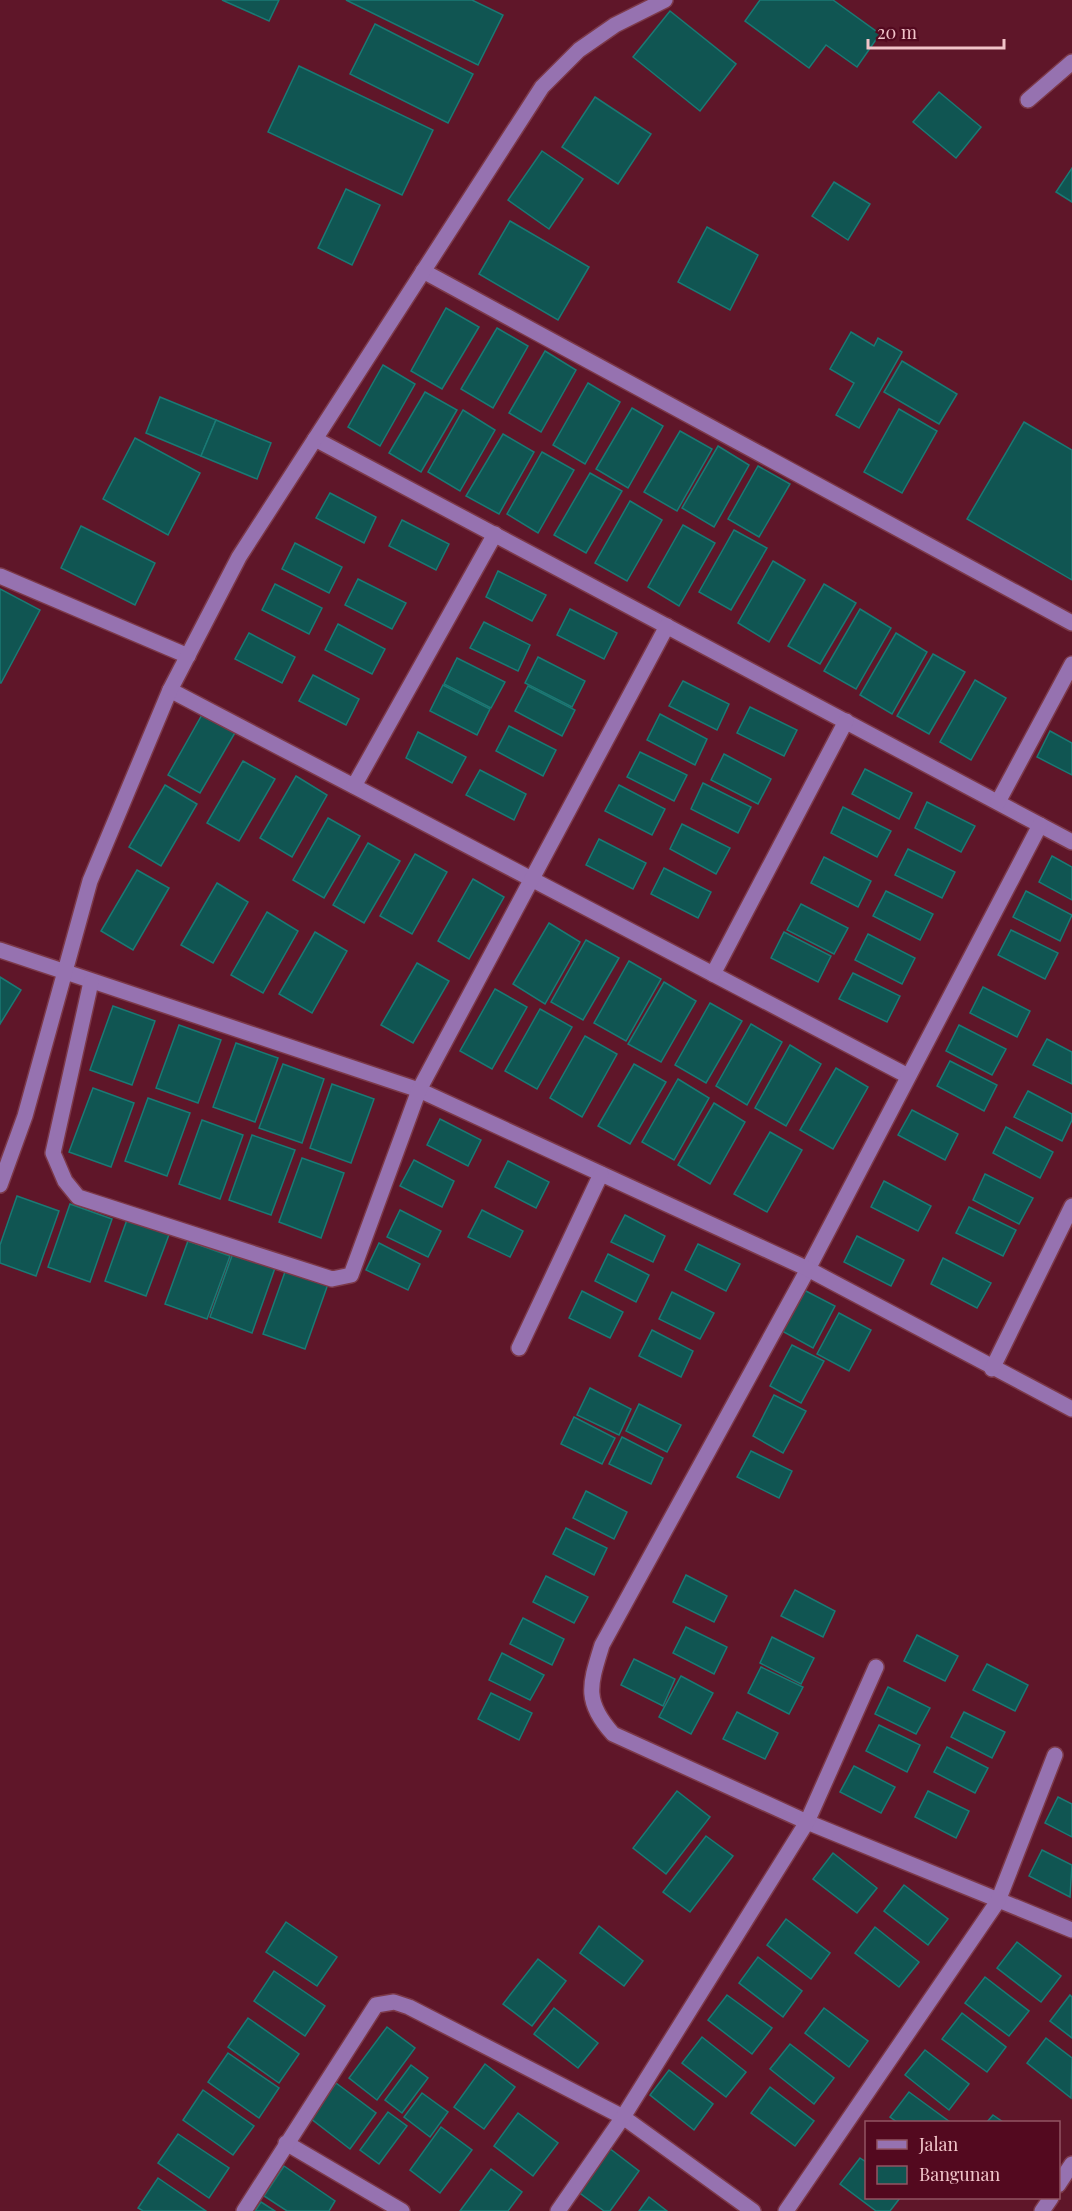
<svg xmlns="http://www.w3.org/2000/svg" width="1072" height="2211" font-family="'Playfair Display',serif">
<style>
.building{fill:#105552;stroke:#1a7a75;stroke-width:1.5}
.lines{fill:none;stroke-linecap:round;stroke-linejoin:round}
.minor-casing{stroke:#7c3949;stroke-width:18}
.minor{stroke:#9672b0;stroke-width:15}
</style>
<rect width="100%" height="100%" fill="#5f1629"/>
<!-- building -->
<g class="building">
<path d="M222 0H279L269 21Z"/>
<path d="M346 0H472L503 15 478 65Z"/>
<path d="M760 0H833L880 34 857 67 826 45 809 68 745 21Z"/>
<path d="M670 11 736 64 700 111 633 57Z"/>
<path d="M375 24 473 74 448 123 350 74Z"/>
<path d="M299 66 433 130 402 195 268 132Z"/>
<path d="M939 92 981 127 956 158 913 122Z"/>
<path d="M595 97 651 134 618 184 562 147Z"/>
<path d="M542 151 583 179 549 229 508 200Z"/>
<path d="M1072 168V202L1056 192Z"/>
<path d="M834 182 870 204 848 240 812 216Z"/>
<path d="M346 189 380 205 352 265 318 248Z"/>
<path d="M510 221 589 267 558 320 479 274Z"/>
<path d="M707 227 758 255 730 310 678 282Z"/>
<path d="M446 308 479 327 442 389 411 371Z"/>
<path d="M497 328 528 346 493 408 461 389Z"/>
<path d="M851 332 874 346 878 338 902 352 859 428 836 415 854 383 830 369Z"/>
<path d="M545 351 576 370 541 432 509 413Z"/>
<path d="M902 361 957 394 939 424 884 392Z"/>
<path d="M383 365 415 384 380 446 348 427Z"/>
<path d="M588 383 620 402 585 464 553 445Z"/>
<path d="M425 392 457 410 421 472 389 453Z"/>
<path d="M160 397 216 420 201 456 146 433Z"/>
<path d="M632 408 663 426 628 488 596 469Z"/>
<path d="M899 409 937 431 902 493 864 472Z"/>
<path d="M463 410 495 430 460 491 428 472Z"/>
<path d="M216 420 271 443 257 479 201 456Z"/>
<path d="M1024 422 1072 450V580L967 519Z"/>
<path d="M680 431 712 449 677 511 644 492Z"/>
<path d="M503 434 534 452 499 514 466 496Z"/>
<path d="M135 438 200 473 168 535 103 499Z"/>
<path d="M718 446 749 465 714 527 682 508Z"/>
<path d="M542 452 574 470 538 533 507 514Z"/>
<path d="M758 466 790 484 759 537 728 519Z"/>
<path d="M590 473 622 491 586 553 554 535Z"/>
<path d="M330 493 376 517 364 543 316 518Z"/>
<path d="M630 501 662 520 627 581 595 563Z"/>
<path d="M402 520 449 544 436 570 389 546Z"/>
<path d="M683 525 715 543 679 606 648 587Z"/>
<path d="M81 526 155 563 135 605 61 568Z"/>
<path d="M734 530 767 548 731 610 699 592Z"/>
<path d="M295 543 342 567 329 593 282 569Z"/>
<path d="M773 561 805 580 769 642 738 623Z"/>
<path d="M498 571 546 595 532 621 486 597Z"/>
<path d="M358 579 406 603 392 629 345 605Z"/>
<path d="M275 584 322 608 309 634 262 610Z"/>
<path d="M824 584 856 603 820 664 788 646Z"/>
<path d="M0 589 40 610 1 683H0Z"/>
<path d="M570 609 617 633 604 659 557 635Z"/>
<path d="M860 609 891 628 856 689 824 671Z"/>
<path d="M484 622 530 645 518 671 470 648Z"/>
<path d="M338 624 385 649 372 674 325 650Z"/>
<path d="M249 633 295 657 282 683 235 659Z"/>
<path d="M896 633 927 652 892 714 860 695Z"/>
<path d="M933 654 965 672 929 734 897 716Z"/>
<path d="M538 657 585 681 572 707 525 683Z"/>
<path d="M457 658 505 682 491 708 444 684Z"/>
<path d="M313 675 359 699 346 725 299 701Z"/>
<path d="M975 680 1006 698 971 760 940 742Z"/>
<path d="M683 681 729 704 717 730 669 706Z"/>
<path d="M443 685 490 709 477 735 430 711Z"/>
<path d="M528 686 575 710 562 736 515 711Z"/>
<path d="M750 707 797 730 784 756 737 733Z"/>
<path d="M203 713 236 731 200 793 168 775Z"/>
<path d="M660 714 707 739 695 765 647 740Z"/>
<path d="M509 726 556 750 543 776 496 751Z"/>
<path d="M1050 731 1072 743V775L1037 757Z"/>
<path d="M418 732 466 757 452 783 406 758Z"/>
<path d="M640 752 687 775 674 801 627 777Z"/>
<path d="M724 754 771 779 758 804 711 780Z"/>
<path d="M243 761 275 779 239 841 207 823Z"/>
<path d="M865 769 912 793 899 819 852 794Z"/>
<path d="M480 770 526 794 514 820 466 795Z"/>
<path d="M296 776 327 795 292 857 260 838Z"/>
<path d="M703 783 751 807 738 833 691 809Z"/>
<path d="M165 785 197 804 161 866 129 847Z"/>
<path d="M619 785 665 809 652 835 605 811Z"/>
<path d="M927 802 975 826 961 852 915 828Z"/>
<path d="M843 807 891 831 877 857 831 833Z"/>
<path d="M328 818 360 836 324 898 293 880Z"/>
<path d="M682 824 730 848 716 874 670 849Z"/>
<path d="M599 839 646 863 633 889 586 865Z"/>
<path d="M368 843 400 861 364 923 333 905Z"/>
<path d="M908 849 955 872 942 898 895 875Z"/>
<path d="M415 854 447 872 412 934 380 916Z"/>
<path d="M1052 856 1072 867V900L1039 882Z"/>
<path d="M824 857 871 881 858 907 811 883Z"/>
<path d="M664 868 711 892 698 918 651 894Z"/>
<path d="M137 870 169 888 133 950 101 931Z"/>
<path d="M473 879 504 897 469 959 438 941Z"/>
<path d="M217 883 248 902 213 963 181 945Z"/>
<path d="M886 891 933 914 920 940 873 916Z"/>
<path d="M1026 891 1072 915 1060 941 1013 917Z"/>
<path d="M801 904 848 928 834 954 787 930Z"/>
<path d="M267 912 298 931 263 993 231 975Z"/>
<path d="M549 923 580 942 545 1004 513 984Z"/>
<path d="M1011 930 1058 953 1045 979 998 955Z"/>
<path d="M315 932 347 951 312 1013 279 994Z"/>
<path d="M784 932 831 956 818 982 771 958Z"/>
<path d="M868 934 915 958 902 984 855 960Z"/>
<path d="M586 940 619 958 583 1020 551 1002Z"/>
<path d="M629 961 661 979 626 1041 594 1023Z"/>
<path d="M417 963 449 981 413 1043 381 1025Z"/>
<path d="M853 973 900 996 887 1022 839 999Z"/>
<path d="M0 977 21 990 0 1024Z"/>
<path d="M664 982 696 1001 661 1062 628 1044Z"/>
<path d="M983 987 1030 1011 1017 1037 970 1013Z"/>
<path d="M495 989 527 1007 492 1069 460 1051Z"/>
<path d="M710 1003 742 1021 706 1083 675 1065Z"/>
<path d="M113 1006 155 1021 132 1085 90 1070Z"/>
<path d="M540 1009 572 1027 537 1089 505 1071Z"/>
<path d="M751 1024 782 1042 747 1105 716 1086Z"/>
<path d="M179 1025 221 1040 198 1103 156 1088Z"/>
<path d="M959 1025 1006 1049 992 1075 946 1051Z"/>
<path d="M585 1036 617 1054 582 1117 550 1098Z"/>
<path d="M1047 1039 1072 1052V1084L1033 1065Z"/>
<path d="M236 1043 278 1058 255 1122 213 1107Z"/>
<path d="M790 1045 821 1064 786 1126 755 1108Z"/>
<path d="M950 1061 997 1085 984 1111 937 1086Z"/>
<path d="M283 1064 324 1079 302 1143 259 1128Z"/>
<path d="M634 1064 666 1082 630 1144 598 1126Z"/>
<path d="M836 1068 868 1087 833 1149 800 1130Z"/>
<path d="M678 1079 709 1098 674 1160 642 1142Z"/>
<path d="M332 1084 374 1099 351 1163 310 1148Z"/>
<path d="M93 1088 134 1103 111 1167 69 1152Z"/>
<path d="M1028 1091 1072 1114V1120L1062 1141 1014 1117Z"/>
<path d="M148 1098 190 1113 167 1176 125 1161Z"/>
<path d="M714 1103 745 1122 710 1184 678 1165Z"/>
<path d="M912 1110 958 1134 945 1160 898 1135Z"/>
<path d="M440 1119 481 1140 468 1166 427 1145Z"/>
<path d="M202 1120 243 1135 220 1199 179 1184Z"/>
<path d="M1006 1127 1053 1152 1040 1178 993 1153Z"/>
<path d="M770 1132 802 1150 767 1212 734 1194Z"/>
<path d="M252 1135 295 1150 271 1215 229 1200Z"/>
<path d="M302 1158 344 1173 321 1238 279 1222Z"/>
<path d="M414 1160 454 1181 442 1207 400 1186Z"/>
<path d="M508 1161 549 1182 536 1208 495 1187Z"/>
<path d="M985 1174 1033 1198 1019 1224 973 1200Z"/>
<path d="M884 1181 931 1206 918 1231 871 1207Z"/>
<path d="M17 1196 59 1211 36 1276 0 1263V1245Z"/>
<path d="M70 1204 112 1219 90 1282 48 1267Z"/>
<path d="M969 1207 1016 1230 1003 1256 956 1233Z"/>
<path d="M400 1210 441 1231 428 1257 387 1237Z"/>
<path d="M482 1210 523 1231 510 1257 468 1237Z"/>
<path d="M625 1215 665 1236 653 1262 611 1242Z"/>
<path d="M128 1217 170 1232 146 1296 105 1281Z"/>
<path d="M857 1236 904 1260 891 1286 844 1262Z"/>
<path d="M188 1241 230 1256 207 1319 165 1304Z"/>
<path d="M379 1243 420 1264 408 1290 366 1270Z"/>
<path d="M698 1244 740 1264 726 1291 685 1270Z"/>
<path d="M233 1253 275 1268 252 1333 210 1317Z"/>
<path d="M608 1254 649 1275 636 1302 595 1281Z"/>
<path d="M943 1258 991 1283 977 1308 931 1284Z"/>
<path d="M286 1269 328 1284 305 1349 263 1334Z"/>
<path d="M804 1290 835 1306 813 1348 782 1331Z"/>
<path d="M582 1291 623 1312 610 1338 569 1318Z"/>
<path d="M672 1292 714 1313 700 1339 659 1319Z"/>
<path d="M839 1313 871 1330 849 1371 817 1354Z"/>
<path d="M652 1330 693 1351 681 1377 639 1356Z"/>
<path d="M792 1345 824 1361 801 1403 770 1386Z"/>
<path d="M590 1388 631 1409 619 1435 577 1415Z"/>
<path d="M774 1395 806 1411 783 1453 753 1436Z"/>
<path d="M639 1404 681 1425 667 1452 626 1431Z"/>
<path d="M574 1417 615 1438 602 1464 561 1444Z"/>
<path d="M622 1437 663 1458 651 1484 609 1464Z"/>
<path d="M751 1451 792 1471 779 1498 737 1477Z"/>
<path d="M586 1491 627 1512 614 1539 573 1518Z"/>
<path d="M566 1528 607 1548 594 1575 553 1554Z"/>
<path d="M686 1575 727 1596 714 1622 673 1602Z"/>
<path d="M546 1576 588 1597 574 1623 533 1602Z"/>
<path d="M795 1590 835 1611 823 1637 781 1616Z"/>
<path d="M523 1618 564 1639 552 1665 510 1644Z"/>
<path d="M686 1627 727 1647 714 1674 673 1653Z"/>
<path d="M917 1635 958 1656 945 1681 904 1661Z"/>
<path d="M772 1637 814 1658 801 1684 760 1663Z"/>
<path d="M502 1653 544 1675 530 1700 489 1680Z"/>
<path d="M634 1659 675 1679 663 1706 621 1685Z"/>
<path d="M987 1664 1028 1685 1015 1711 973 1690Z"/>
<path d="M761 1667 803 1687 789 1714 748 1693Z"/>
<path d="M681 1676 713 1693 691 1734 659 1717Z"/>
<path d="M888 1687 930 1708 916 1734 875 1714Z"/>
<path d="M491 1693 532 1713 519 1740 478 1719Z"/>
<path d="M737 1712 778 1733 765 1759 723 1739Z"/>
<path d="M964 1712 1005 1732 992 1758 951 1737Z"/>
<path d="M879 1725 920 1745 907 1772 866 1751Z"/>
<path d="M947 1747 988 1768 975 1793 934 1772Z"/>
<path d="M854 1766 895 1787 881 1813 840 1792Z"/>
<path d="M677 1791 710 1817 666 1874 633 1848Z"/>
<path d="M928 1791 969 1811 956 1838 915 1817Z"/>
<path d="M1058 1797 1072 1804V1837L1045 1823Z"/>
<path d="M706 1836 733 1856 690 1912 663 1892Z"/>
<path d="M1042 1850 1072 1865 1070 1897 1029 1876Z"/>
<path d="M833 1853 877 1888 857 1913 813 1879Z"/>
<path d="M904 1885 948 1919 928 1945 884 1911Z"/>
<path d="M786 1919 830 1953 811 1979 767 1945Z"/>
<path d="M286 1922 337 1957 317 1986 266 1952Z"/>
<path d="M599 1926 643 1961 624 1986 580 1953Z"/>
<path d="M875 1927 919 1962 899 1987 855 1953Z"/>
<path d="M1017 1942 1061 1976 1041 2002 997 1968Z"/>
<path d="M758 1957 802 1991 783 2017 739 1983Z"/>
<path d="M538 1959 566 1981 532 2026 503 2004Z"/>
<path d="M274 1971 325 2006 305 2036 254 2001Z"/>
<path d="M985 1977 1029 2011 1009 2036 965 2003Z"/>
<path d="M727 1995 772 2028 752 2054 708 2020Z"/>
<path d="M1070 1995 1072 1997V2038L1050 2021Z"/>
<path d="M554 2008 598 2043 578 2068 534 2034Z"/>
<path d="M824 2008 868 2041 849 2067 805 2033Z"/>
<path d="M962 2013 1006 2047 987 2072 942 2039Z"/>
<path d="M248 2018 299 2054 279 2083 228 2047Z"/>
<path d="M387 2027 415 2048 377 2100 349 2078Z"/>
<path d="M702 2037 746 2072 726 2097 682 2063Z"/>
<path d="M1046 2038 1072 2058 1071 2098 1027 2063Z"/>
<path d="M790 2044 834 2078 814 2104 770 2069Z"/>
<path d="M925 2050 969 2084 949 2110 905 2075Z"/>
<path d="M228 2053 279 2088 259 2118 208 2082Z"/>
<path d="M485 2064 515 2087 484 2129 454 2107Z"/>
<path d="M411 2065 428 2078 402 2113 385 2100Z"/>
<path d="M669 2070 713 2104 694 2130 650 2095Z"/>
<path d="M336 2083 376 2113 350 2149 310 2118Z"/>
<path d="M770 2087 814 2121 795 2146 751 2113Z"/>
<path d="M203 2090 254 2126 233 2155 183 2120Z"/>
<path d="M909 2092 950 2122H897L890 2117Z"/>
<path d="M422 2093 448 2112 430 2137 404 2117Z"/>
<path d="M388 2112 407 2126 379 2164 360 2150Z"/>
<path d="M518 2113 558 2143 533 2176 494 2146Z"/>
<path d="M993 2115 1003 2122H987Z"/>
<path d="M441 2127 472 2150 440 2193 410 2170Z"/>
<path d="M178 2134 229 2168 209 2198 158 2163Z"/>
<path d="M609 2148 639 2171 610 2211H604L577 2191Z"/>
<path d="M860 2158 866 2162V2198H900L890 2211H876L840 2184Z"/>
<path d="M284 2166 335 2201 329 2211H287L264 2196Z"/>
<path d="M491 2169 522 2192 508 2211H460Z"/>
<path d="M158 2178 206 2211H143L138 2208Z"/>
<path d="M649 2197 667 2211H639Z"/>
<path d="M261 2202 275 2211H255Z"/>
</g>
<g class="lines">
<!-- minor casing -->
<g class="minor-casing">
<g id="minor">
<path d="M1028 100 1072 62"/>
<path d="M423 271 1072 623"/>
<path d="M315 439 1072 842"/>
<path d="M0 576 188 656"/>
<path d="M170 690 908 1076"/>
<path d="M354 786 495 534"/>
<path d="M998 802 1072 664"/>
<path d="M1040 825 808 1269 602 1645C590 1684 583 1701 613 1734L807 1822 1072 1930"/>
<path d="M0 950 419 1090 808 1269 1072 1409"/>
<path d="M713 974 846 721"/>
<path d="M91 982 53 1153 65 1181 78 1197 332 1279 351 1275 419 1090 667 626"/>
<path d="M0 1185 25 1116 90 881 170 690 239 557 542 87 579 50 615 25 665 0"/>
<path d="M519 1348 601 1174"/>
<path d="M992 1369 1072 1206"/>
<path d="M286 2143 402 2211"/>
<path d="M1058 2185 1072 2164"/>
<path d="M244 2211 376 2005 394 2002 409 2007 623 2117 753 2211"/>
<path d="M558 2211 623 2117 807 1822 876 1667"/>
<path d="M786 2211 998 1901 1055 1755"/>
<path d="M1042 2211 1051 2198"/>
</g>
</g>
<!-- minor -->
<use href="#minor" class="minor"/>
</g>
<!-- legend -->
<rect x="865" y="2121" width="195" height="78" fill="#53091f" stroke="#925463" stroke-width="1.5"/>
<rect x="877" y="2140" width="30" height="9" fill="#9672b0" stroke="#925463" stroke-width="1.5"/>
<text x="919" y="2151" font-size="18" fill="#f1c4c9">Jalan</text>
<rect x="877" y="2166" width="30" height="18" fill="#105552" stroke="#925463" stroke-width="1.5"/>
<text x="919" y="2181" font-size="18" fill="#f1c4c9">Bangunan</text>
<!-- scale -->
<path d="M868 39v9h136v-9" fill="none" stroke="#f1c4c9" stroke-width="3"/>
<text x="877" y="39" font-size="18" fill="#f1c4c9" stroke="#53091f" stroke-width="4.5" paint-order="stroke">20 m</text>
</svg>
